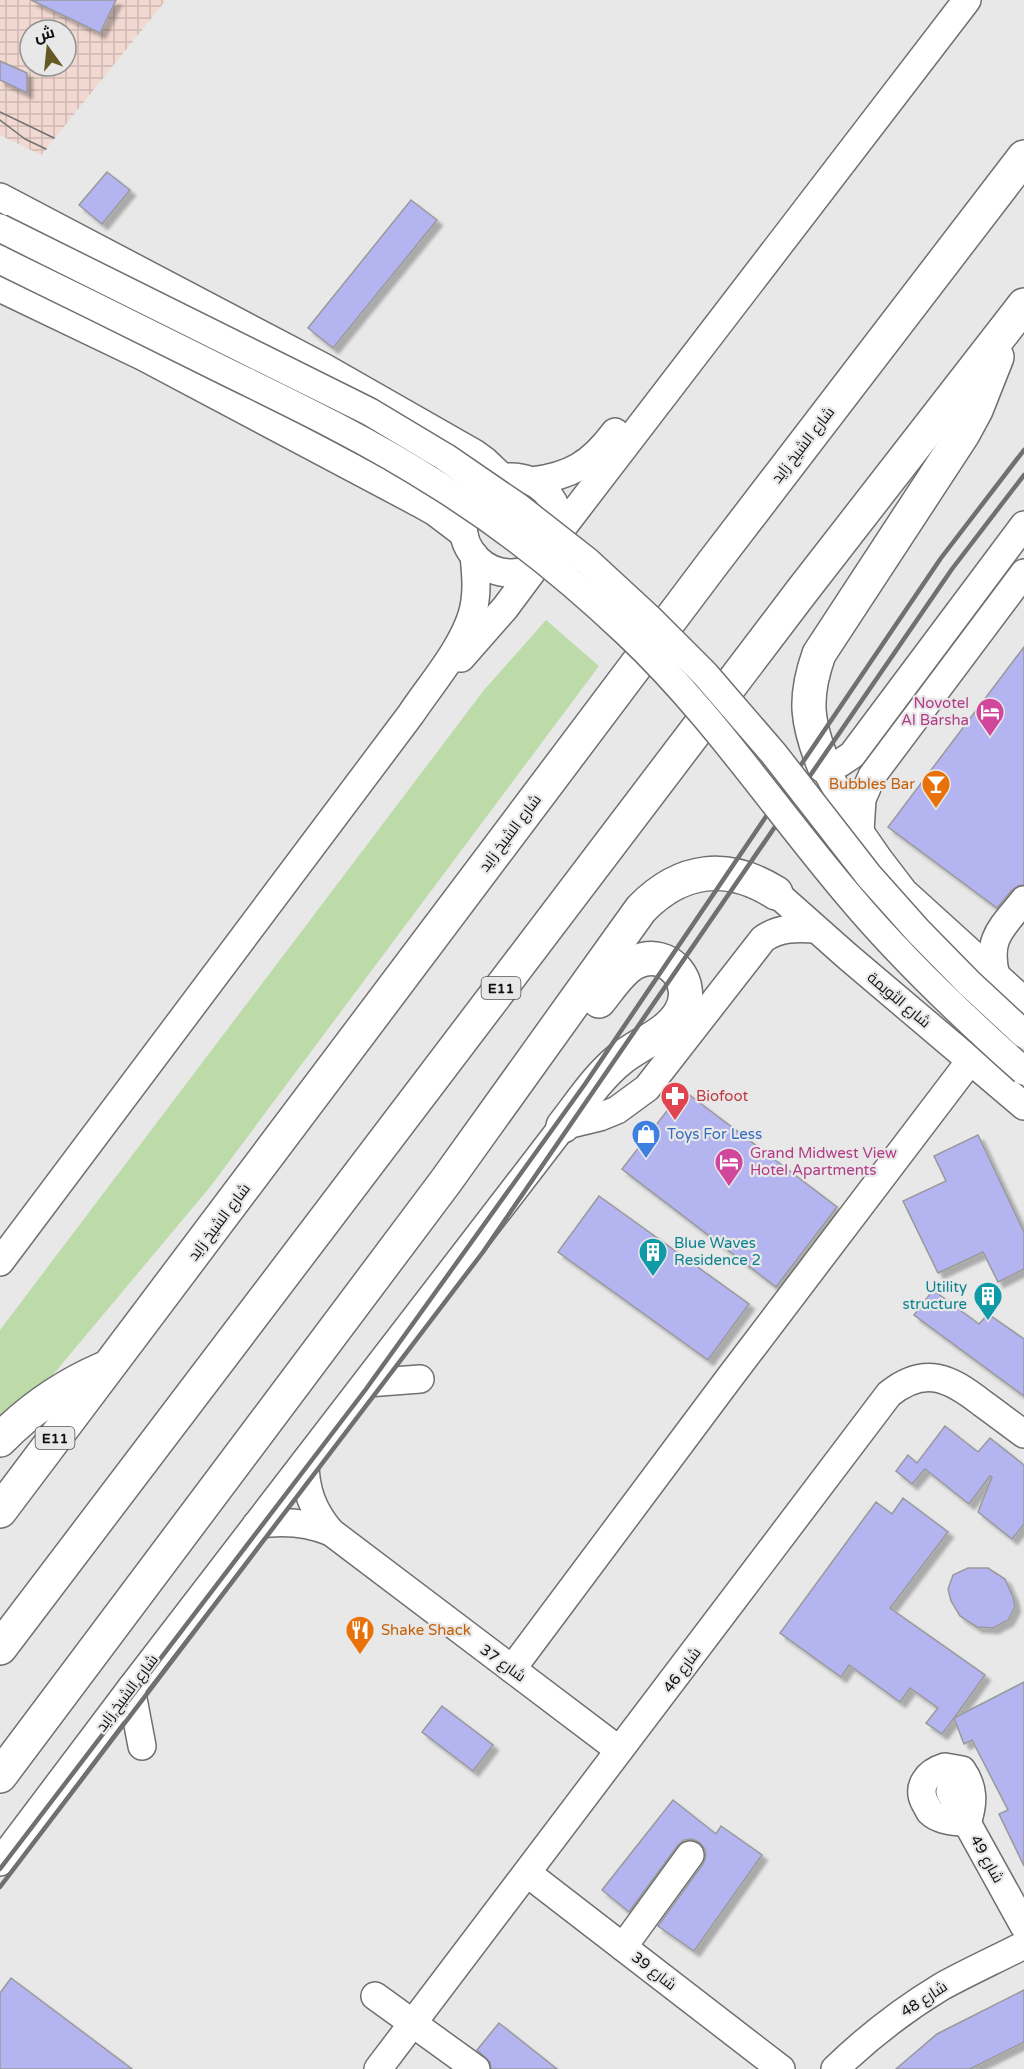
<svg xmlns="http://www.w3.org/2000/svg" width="1024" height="2069" font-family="'Varela Round',Cairo,sans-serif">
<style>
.industrial{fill:url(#industrial-grid);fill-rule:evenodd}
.grass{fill:#bddba8}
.building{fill:#b4b4f0;stroke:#99999b;stroke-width:1.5;filter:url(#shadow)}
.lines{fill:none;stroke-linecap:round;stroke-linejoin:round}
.minor-casing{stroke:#6f6f70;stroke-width:30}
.highway-casing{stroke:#6f6f70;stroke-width:36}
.minor{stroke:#fff;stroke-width:27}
.highway{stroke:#fff;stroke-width:33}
.tram{stroke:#707070;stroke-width:1.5}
.rail{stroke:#707070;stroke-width:4.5}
.minor-bridge-casing{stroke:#6f6f70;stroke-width:30;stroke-linecap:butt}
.minor-bridge{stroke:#fff;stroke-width:27}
.labels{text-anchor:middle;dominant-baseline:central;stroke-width:4.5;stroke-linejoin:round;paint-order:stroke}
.shield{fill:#e8e8e9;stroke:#515151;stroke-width:1.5}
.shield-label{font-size:14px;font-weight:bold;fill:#101010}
.street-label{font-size:15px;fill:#101010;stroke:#e8e8e9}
.hotel-label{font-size:15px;fill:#b23c85;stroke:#e8e8e9;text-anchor:end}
.food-label{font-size:15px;fill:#c56008;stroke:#e8e8e9;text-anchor:end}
.health-label{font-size:15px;fill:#be3a42;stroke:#e8e8e9;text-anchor:start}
.shop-label{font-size:15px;fill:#366cbe;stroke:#e8e8e9;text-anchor:start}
.culture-label{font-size:15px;fill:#0d838f;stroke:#e8e8e9;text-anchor:start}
</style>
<defs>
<pattern id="industrial-grid" width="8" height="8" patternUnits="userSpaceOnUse" patternTransform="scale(1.5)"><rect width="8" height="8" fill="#f1d8d0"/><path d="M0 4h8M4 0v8" fill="none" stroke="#ceb8b2"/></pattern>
<filter id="shadow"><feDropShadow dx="5.5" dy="5.5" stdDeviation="1.5" flood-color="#0004"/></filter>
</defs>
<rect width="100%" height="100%" fill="#e8e8e9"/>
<!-- industrial -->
<path class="industrial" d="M0 0H166L41 155 0 135ZM30 30H66V66H30Z"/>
<!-- grass -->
<path class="grass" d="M546 620 599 666 210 1187 0 1438V1330L484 690Z"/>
<!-- building -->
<g class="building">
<path d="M31 0H116L100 33Z"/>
<path d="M0 61 27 73V93L0 80Z"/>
<path d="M107 172 130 190 102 224 79 205Z"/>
<path d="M411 200 437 220 333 348 308 328Z"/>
<path d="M1024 647V885L1018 886 1012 890 997 908 888 827Z"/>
<path d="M683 1090 837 1207 776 1287 622 1169Z"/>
<path d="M978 1135 1024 1232V1269L998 1282 983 1252 938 1273 903 1201 946 1181 934 1156Z"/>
<path d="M599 1196 749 1304 708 1360 558 1252Z"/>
<path d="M933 1290 979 1324 988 1314 1024 1339V1396L914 1315Z"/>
<path d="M945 1426 978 1452 990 1438 1024 1465V1524L1012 1539 978 1512 992 1477 990 1476 969 1504 925 1469 912 1484 896 1471 908 1455 917 1463Z"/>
<path d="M903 1498 948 1532 890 1608 985 1675 954 1718 1024 1682V1866L999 1814 1008 1810 972 1740 964 1744 954 1718 942 1734 926 1723 938 1708 910 1688 900 1702 849 1665 841 1677 780 1633 876 1502 892 1514Z"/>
<path d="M968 1568H988L1005 1579 1013 1597 1015 1607 1008 1620 993 1628 977 1627 960 1616 951 1601 948 1589 953 1575Z"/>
<path d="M442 1706 493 1745 473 1771 422 1732Z"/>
<path d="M673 1800 716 1834 721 1826 762 1855 694 1951 658 1926 703 1864 706 1857 705 1849 699 1842 692 1839 684 1840 678 1845 629 1912 602 1890Z"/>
<path d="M11 1978 132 2069H0V1993Z"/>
<path d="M1024 1990V2042L970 2069H896L937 2034Z"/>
<path d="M499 2023 557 2069H491L490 2062 477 2050Z"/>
</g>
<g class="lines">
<!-- minor casing -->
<g class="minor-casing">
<g id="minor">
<path d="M0 197 325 368 474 453 485 461 503 478"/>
<path d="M0 288 144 357 419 503 435 512 464 534"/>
<circle cx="511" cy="525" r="48"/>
<path d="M532 481C571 476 591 464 615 432"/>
<path d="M1024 525 852 755 840 763 824 766 860 832 878 858 904 892 1024 1001"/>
<path d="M559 532 967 0"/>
<path d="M461 658 505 608 537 565"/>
<path d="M860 832 862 799 872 776 1024 573"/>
<path d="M776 893 847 956 1024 1106"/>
<path d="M996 976C986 938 1002 928 1024 900"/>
<path d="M0 1262 411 714C431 684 461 650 472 615 478 595 476 575 474 555"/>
<path d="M367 1383 420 1379"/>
<path d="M305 1462C305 1490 313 1511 331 1532L619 1750"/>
<path d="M256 1525C283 1520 306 1522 331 1532"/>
<path d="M512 1669 730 1377 970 1061"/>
<path d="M131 1688 142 1746"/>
<path d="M945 1767 962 1770C974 1787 974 1803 967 1823 955 1821 939 1821 930 1812 928 1809 927 1806 925 1803 916 1786 928 1772 945 1767Z"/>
<path d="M950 1792 1024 1926"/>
<path d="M0 1862 131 1688 563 1126 600 1117 617 1110 647 1088 763 939C780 927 797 928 816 929"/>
<path d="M527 1873 781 2069"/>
<path d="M623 1947 690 1855"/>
<path d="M375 1996 476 2069"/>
<path d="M378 2069 889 1394C925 1365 950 1378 982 1403 996 1413 1010 1424 1024 1434"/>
<path d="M835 2069C867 2038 903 2010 941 1987 968 1972 997 1959 1024 1945"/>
</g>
</g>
<!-- highway casing -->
<g class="highway-casing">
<g id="highway">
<path d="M824 766C807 723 803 699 819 654L963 434 976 410 997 357"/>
<path d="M563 1126C581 1103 597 1078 619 1060 639 1043 666 1036 680 1013 698 984 669 947 636 962 621 969 609 989 599 1001"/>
<path d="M0 1440C30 1409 64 1386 103 1369"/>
<path d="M0 1511 713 563 1024 157"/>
<path d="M0 1648 802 591 1024 305"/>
<path d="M0 1776 446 1181 641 909C681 868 727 862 776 893"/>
</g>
</g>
<!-- minor -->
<use href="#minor" class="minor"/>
<!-- highway -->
<use href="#highway" class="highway"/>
<!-- tram -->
<g class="tram">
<path d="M0 112 54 138"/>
<path d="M0 120 25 139 46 149"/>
</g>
<!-- rail -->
<g class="rail">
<path d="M0 1869 366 1389 585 1084 941 558 1024 450"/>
<path d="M0 1887 483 1252 952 569 1024 475"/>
</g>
<!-- minor-bridge casing -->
<g class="minor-bridge-casing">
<g id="minor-bridge">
<path d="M0 228 370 412 445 457 518 507 587 561 652 621 705 674 774 754 869 876 918 931 969 983 1024 1034"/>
<path d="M0 260C76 297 151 334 227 372 299 407 371 442 438 485 506 527 569 578 627 633 711 712 775 809 850 897 903 960 962 1016 1024 1071"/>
</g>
</g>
<!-- minor-bridge -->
<use href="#minor-bridge" class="minor-bridge"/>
</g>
<!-- icons -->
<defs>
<g id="hotel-pin" transform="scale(1.5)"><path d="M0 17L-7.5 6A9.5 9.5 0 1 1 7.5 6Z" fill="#d1479c" stroke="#e8e8e9"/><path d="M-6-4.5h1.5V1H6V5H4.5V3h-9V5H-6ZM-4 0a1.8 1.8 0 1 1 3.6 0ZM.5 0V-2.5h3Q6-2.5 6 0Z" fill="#fff"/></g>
<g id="bar-pin" transform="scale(1.5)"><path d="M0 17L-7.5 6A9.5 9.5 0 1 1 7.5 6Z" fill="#e8710a" stroke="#e8e8e9"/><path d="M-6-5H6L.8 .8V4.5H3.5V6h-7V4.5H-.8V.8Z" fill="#fff"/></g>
<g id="pharmacy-pin" transform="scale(1.5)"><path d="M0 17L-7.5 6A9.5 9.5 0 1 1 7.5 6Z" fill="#e0444e" stroke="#e8e8e9"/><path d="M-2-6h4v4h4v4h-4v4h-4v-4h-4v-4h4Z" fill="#fff"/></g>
<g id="shop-pin" transform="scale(1.5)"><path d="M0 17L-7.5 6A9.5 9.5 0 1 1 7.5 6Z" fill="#3f7fe0" stroke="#e8e8e9"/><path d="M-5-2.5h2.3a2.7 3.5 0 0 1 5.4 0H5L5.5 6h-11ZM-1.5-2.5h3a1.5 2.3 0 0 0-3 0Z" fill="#fff"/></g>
<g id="building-pin" transform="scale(1.5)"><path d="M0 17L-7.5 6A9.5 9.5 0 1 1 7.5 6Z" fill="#0f9aa8" stroke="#e8e8e9"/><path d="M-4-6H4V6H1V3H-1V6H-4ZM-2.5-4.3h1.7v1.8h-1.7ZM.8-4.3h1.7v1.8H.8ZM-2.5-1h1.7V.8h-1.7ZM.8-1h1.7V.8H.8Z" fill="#fff"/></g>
<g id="restaurant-pin" transform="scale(1.5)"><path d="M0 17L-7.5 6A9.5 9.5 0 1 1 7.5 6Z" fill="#e8710a" stroke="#e8e8e9"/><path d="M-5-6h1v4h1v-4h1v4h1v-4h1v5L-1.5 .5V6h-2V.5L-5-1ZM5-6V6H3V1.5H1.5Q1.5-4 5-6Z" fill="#fff"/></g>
</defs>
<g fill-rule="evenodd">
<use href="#hotel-pin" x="990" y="712"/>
<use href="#bar-pin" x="936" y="784"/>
<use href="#pharmacy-pin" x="675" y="1096"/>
<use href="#shop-pin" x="646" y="1134"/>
<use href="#hotel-pin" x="729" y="1162"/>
<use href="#building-pin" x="653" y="1252"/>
<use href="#building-pin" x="988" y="1296"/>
<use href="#restaurant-pin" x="360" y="1630"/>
</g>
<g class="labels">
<!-- shield labels -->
<g class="shield">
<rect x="481.5" y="977" width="39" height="22" rx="4.5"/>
<rect x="35.5" y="1427" width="39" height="22" rx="4.5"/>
</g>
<g class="shield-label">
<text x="501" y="988">E11</text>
<text x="55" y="1438">E11</text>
</g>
<!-- street labels -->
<g class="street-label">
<text transform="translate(803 445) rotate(-52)">شارع الشيخ زايد</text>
<text transform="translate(510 833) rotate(-53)">شارع الشيخ زايد</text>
<text transform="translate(899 1000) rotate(40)">شارع الثويمة</text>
<text transform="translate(219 1222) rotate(-53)">شارع الشيخ زايد</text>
<text transform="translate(503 1663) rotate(36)">شارع 37</text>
<text transform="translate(682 1670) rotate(-53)">شارع 46</text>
<text transform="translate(127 1693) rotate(-53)">شارع الشيخ زايد</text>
<text transform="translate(987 1859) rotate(61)">شارع 49</text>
<text transform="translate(654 1971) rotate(38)">شارع 39</text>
<text transform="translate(924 1999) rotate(-33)">شارع 48</text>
</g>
<!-- hotel labels -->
<g class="hotel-label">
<text x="969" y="703">Novotel<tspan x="969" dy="17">Al Barsha</tspan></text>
<text x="750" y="1153" text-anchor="start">Grand Midwest View<tspan x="750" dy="17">Hotel Apartments</tspan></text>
</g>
<!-- food labels -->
<g class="food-label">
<text x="915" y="784">Bubbles Bar</text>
<text x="381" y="1630" text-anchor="start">Shake Shack</text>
</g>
<!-- health labels -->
<g class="health-label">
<text x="696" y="1096">Biofoot</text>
</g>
<!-- shop labels -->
<g class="shop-label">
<text x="667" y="1134">Toys For Less</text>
</g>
<!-- culture labels -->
<g class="culture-label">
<text x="674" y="1243">Blue Waves<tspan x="674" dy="17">Residence 2</tspan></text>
<text x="967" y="1287" text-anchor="end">Utility<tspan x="967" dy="17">structure</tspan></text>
</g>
</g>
<!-- north arrow -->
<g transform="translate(48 48) rotate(345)"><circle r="28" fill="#e8e8e9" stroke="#929292" stroke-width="1.5"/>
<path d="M0-4.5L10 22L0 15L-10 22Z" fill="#645824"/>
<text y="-9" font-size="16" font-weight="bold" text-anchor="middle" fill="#101010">ش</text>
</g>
</svg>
